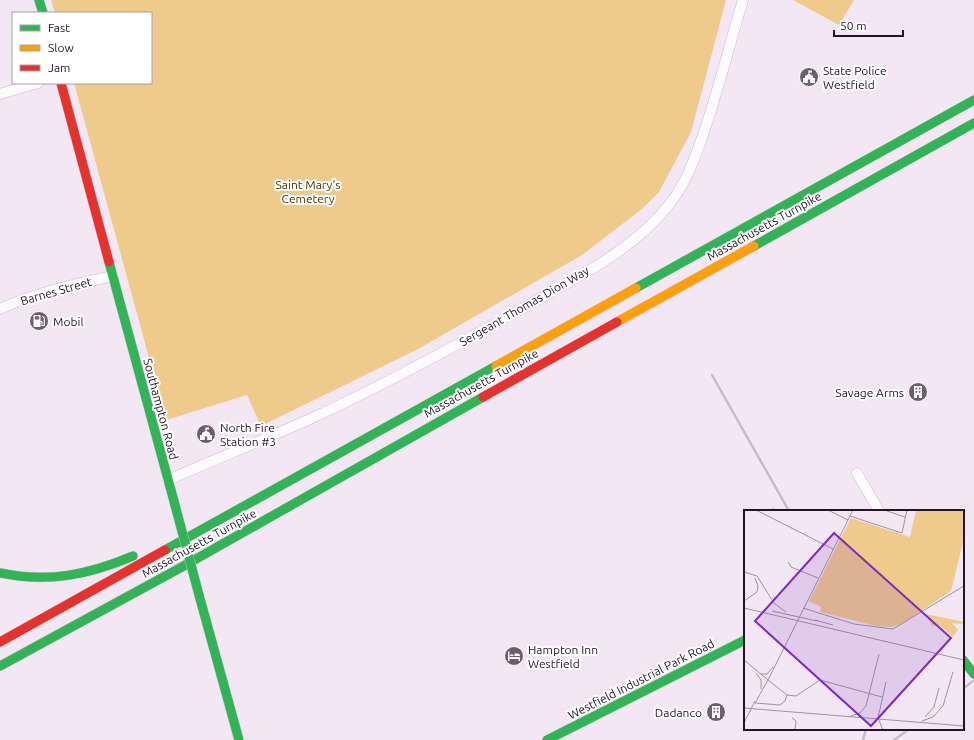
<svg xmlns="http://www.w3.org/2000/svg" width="974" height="740" font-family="Ubuntu,sans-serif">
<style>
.green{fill:#eecb8b}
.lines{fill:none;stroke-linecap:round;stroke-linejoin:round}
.street-casing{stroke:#cbbccc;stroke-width:11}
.fast-casing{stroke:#cbbccc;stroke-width:10}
.slow-casing{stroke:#cbbccc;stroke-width:10}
.jam-casing{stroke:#cbbccc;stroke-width:10}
.street{stroke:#fdfbfd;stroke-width:10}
.fast{stroke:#30b455;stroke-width:9}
.slow{stroke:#ff9f0a;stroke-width:9}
.jam{stroke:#e5322d;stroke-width:9}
.rail{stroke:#c3bfc4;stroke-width:2.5}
.fast-bridge-casing{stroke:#cbbccc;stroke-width:10;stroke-linecap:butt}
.fast-bridge{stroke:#30b455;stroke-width:9}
.labels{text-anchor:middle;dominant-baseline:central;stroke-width:4;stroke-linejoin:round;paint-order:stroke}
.poi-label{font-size:12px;fill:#271229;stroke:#fff;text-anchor:start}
.park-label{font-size:12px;fill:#493300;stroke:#fff}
.street-label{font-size:12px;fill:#271229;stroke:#fff}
.inset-road{fill:none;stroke:#a192a3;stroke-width:1}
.view{fill:#7b2cbf;fill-opacity:0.15;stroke:#7b2cbf;stroke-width:2}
.inset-edge{fill:none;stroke:#271229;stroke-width:2}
</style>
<rect width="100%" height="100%" fill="#f3e7f4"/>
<!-- green -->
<g class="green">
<path d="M51 0H726L691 132 659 192 642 209 582 255 418 349 261 426 247 395 166 420 74 83H151V13H55Z"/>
<path d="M793 0H854L839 25Z"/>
</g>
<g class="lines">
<!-- street casing -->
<g class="street-casing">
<g id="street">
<path d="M0 94 38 83"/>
<path d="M0 309C35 293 75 284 113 276"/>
<path d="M857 473 879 511"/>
<path d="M168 480C220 457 274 436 325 412 395 379 463 342 530 304 578 277 638 247 671 202 686 183 694 160 702 138 718 92 729 46 743 0"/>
</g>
</g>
<!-- fast casing -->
<g class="fast-casing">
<g id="fast">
<path d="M39 0 43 13"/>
<path d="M754 246 974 123"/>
<path d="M109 262 175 505"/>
<path d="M636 288 974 100"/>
<path d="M165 550 496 366"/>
<path d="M0 573C48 583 88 575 133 556"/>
<path d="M199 595 239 740"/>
<path d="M963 660 974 674"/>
<path d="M0 666 180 568 483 397"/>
<path d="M547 740 745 640"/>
</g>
</g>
<!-- slow casing -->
<g class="slow-casing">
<g id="slow">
<path d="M617 322 754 246"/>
<path d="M496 366 636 288"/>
</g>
</g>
<!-- jam casing -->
<g class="jam-casing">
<g id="jam">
<path d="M61 83 109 262"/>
<path d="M483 397 617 322"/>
<path d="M0 642 165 550"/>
</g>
</g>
<!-- street -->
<use href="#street" class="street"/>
<!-- fast -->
<use href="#fast" class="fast"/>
<!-- slow -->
<use href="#slow" class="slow"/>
<!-- jam -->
<use href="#jam" class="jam"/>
<!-- rail -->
<g class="rail">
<path d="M712 375 789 511"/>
<path d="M773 509 775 511"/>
<path d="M963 689 974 680"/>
<path d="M863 740 866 729"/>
<path d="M894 740 909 729"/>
</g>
<!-- fast-bridge casing -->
<g class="fast-bridge-casing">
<path id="fast-bridge" d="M175 505 199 595"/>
</g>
<!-- fast-bridge -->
<use href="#fast-bridge" class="fast-bridge"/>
</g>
<!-- icons -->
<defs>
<g id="civic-disc" transform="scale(1)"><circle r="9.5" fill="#6e5d70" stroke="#fff"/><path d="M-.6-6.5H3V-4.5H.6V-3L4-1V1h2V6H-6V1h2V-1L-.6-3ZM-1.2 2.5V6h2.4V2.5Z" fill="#fff"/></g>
<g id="fuel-disc" transform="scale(1)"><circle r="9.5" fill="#6e5d70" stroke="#fff"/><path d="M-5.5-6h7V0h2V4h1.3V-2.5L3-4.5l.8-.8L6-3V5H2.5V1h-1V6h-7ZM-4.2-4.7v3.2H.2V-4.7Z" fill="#fff"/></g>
<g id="building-disc" transform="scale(1)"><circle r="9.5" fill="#6e5d70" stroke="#fff"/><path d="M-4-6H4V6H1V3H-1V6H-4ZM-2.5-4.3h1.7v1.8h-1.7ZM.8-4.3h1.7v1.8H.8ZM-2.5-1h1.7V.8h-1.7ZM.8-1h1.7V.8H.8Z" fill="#fff"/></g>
<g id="hotel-disc" transform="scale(1)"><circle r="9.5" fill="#6e5d70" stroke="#fff"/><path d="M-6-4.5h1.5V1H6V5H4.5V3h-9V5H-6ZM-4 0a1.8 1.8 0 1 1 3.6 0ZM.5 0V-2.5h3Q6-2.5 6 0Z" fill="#fff"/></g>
</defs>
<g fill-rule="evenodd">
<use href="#civic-disc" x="809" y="77"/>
<use href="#fuel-disc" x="39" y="321"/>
<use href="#building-disc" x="918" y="392"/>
<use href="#civic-disc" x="206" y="434"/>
<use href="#hotel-disc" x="514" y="656"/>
<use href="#building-disc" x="716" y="712"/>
</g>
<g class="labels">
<!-- poi labels -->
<g class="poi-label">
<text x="823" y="70">State Police<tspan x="823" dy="14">Westfield</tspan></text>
<text x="53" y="321">Mobil</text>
<text x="904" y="392" text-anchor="end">Savage Arms</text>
<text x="220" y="427">North Fire<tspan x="220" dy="14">Station #3</tspan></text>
<text x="528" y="649">Hampton Inn<tspan x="528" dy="14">Westfield</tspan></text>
<text x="702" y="712" text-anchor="end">Dadanco</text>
</g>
<!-- park labels -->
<g class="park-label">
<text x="308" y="184">Saint Mary's<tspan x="308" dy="14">Cemetery</tspan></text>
</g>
<!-- street labels -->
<g class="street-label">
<text transform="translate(764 226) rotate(-29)">Massachusetts Turnpike</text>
<text transform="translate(56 291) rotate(-16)">Barnes Street</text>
<text transform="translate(524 306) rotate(-30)">Sergeant Thomas Dion Way</text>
<text transform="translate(481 383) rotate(-29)">Massachusetts Turnpike</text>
<text transform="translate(161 409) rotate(75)">Southampton Road</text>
<text transform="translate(199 543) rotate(-29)">Massachusetts Turnpike</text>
<text transform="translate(641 679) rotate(-27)">Westfield Industrial Park Road</text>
</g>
</g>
<!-- overview -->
<g transform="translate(744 510)">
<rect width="220" height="220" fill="#f3e7f4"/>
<path d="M172 0H220V28L207 81 159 113 148 117 132 116 76 102 77 97 65 91 107 8 166 27ZM182 104 220 112V114L208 113 214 120 209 127 195 115 188 116Z" fill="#eecb8b"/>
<path class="inset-road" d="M12 0 89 39M84 0 104 10M140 0 161 7M106 6 158 23 163 0M44 52 47 57 74 68M0 62 13 66 30 93 42 102M0 91 13 82 14 76 11 68M0 98 220 150M59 98 110 114 149 119 220 76M28 101 73 111M71 110 89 115M0 150 24 170 11 193M12 163 17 170V179M17 164H23L29 157M43 185 52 186 76 170 138 187M11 193 36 195 41 191 43 185 24 170 109 0M0 198 220 216M107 206 116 203 122 196 135 144M181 207 190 197 195 178M48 208 52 211 51 220M178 211 189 207 199 196 209 162M0 213 11 191M139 220 134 208 142 172"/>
<path class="view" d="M90 23 207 128 127 216 11 111Z"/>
<rect width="220" height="220" class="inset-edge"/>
</g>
<!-- legend -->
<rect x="12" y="12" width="140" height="72" fill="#ffffff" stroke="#a9a0a9"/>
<rect x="20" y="25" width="20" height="6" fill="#30b455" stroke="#a9a0a9"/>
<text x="48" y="32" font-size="12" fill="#271229">Fast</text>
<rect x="20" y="45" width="20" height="6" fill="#ff9f0a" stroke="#a9a0a9"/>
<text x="48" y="52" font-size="12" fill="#271229">Slow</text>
<rect x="20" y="65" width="20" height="6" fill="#e5322d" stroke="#a9a0a9"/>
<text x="48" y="72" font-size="12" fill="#271229">Jam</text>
<!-- scale -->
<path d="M834 30v6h69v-6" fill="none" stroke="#271229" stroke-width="2"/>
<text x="840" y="30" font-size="12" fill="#271229" stroke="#ffffff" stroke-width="3" paint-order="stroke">50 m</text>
</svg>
